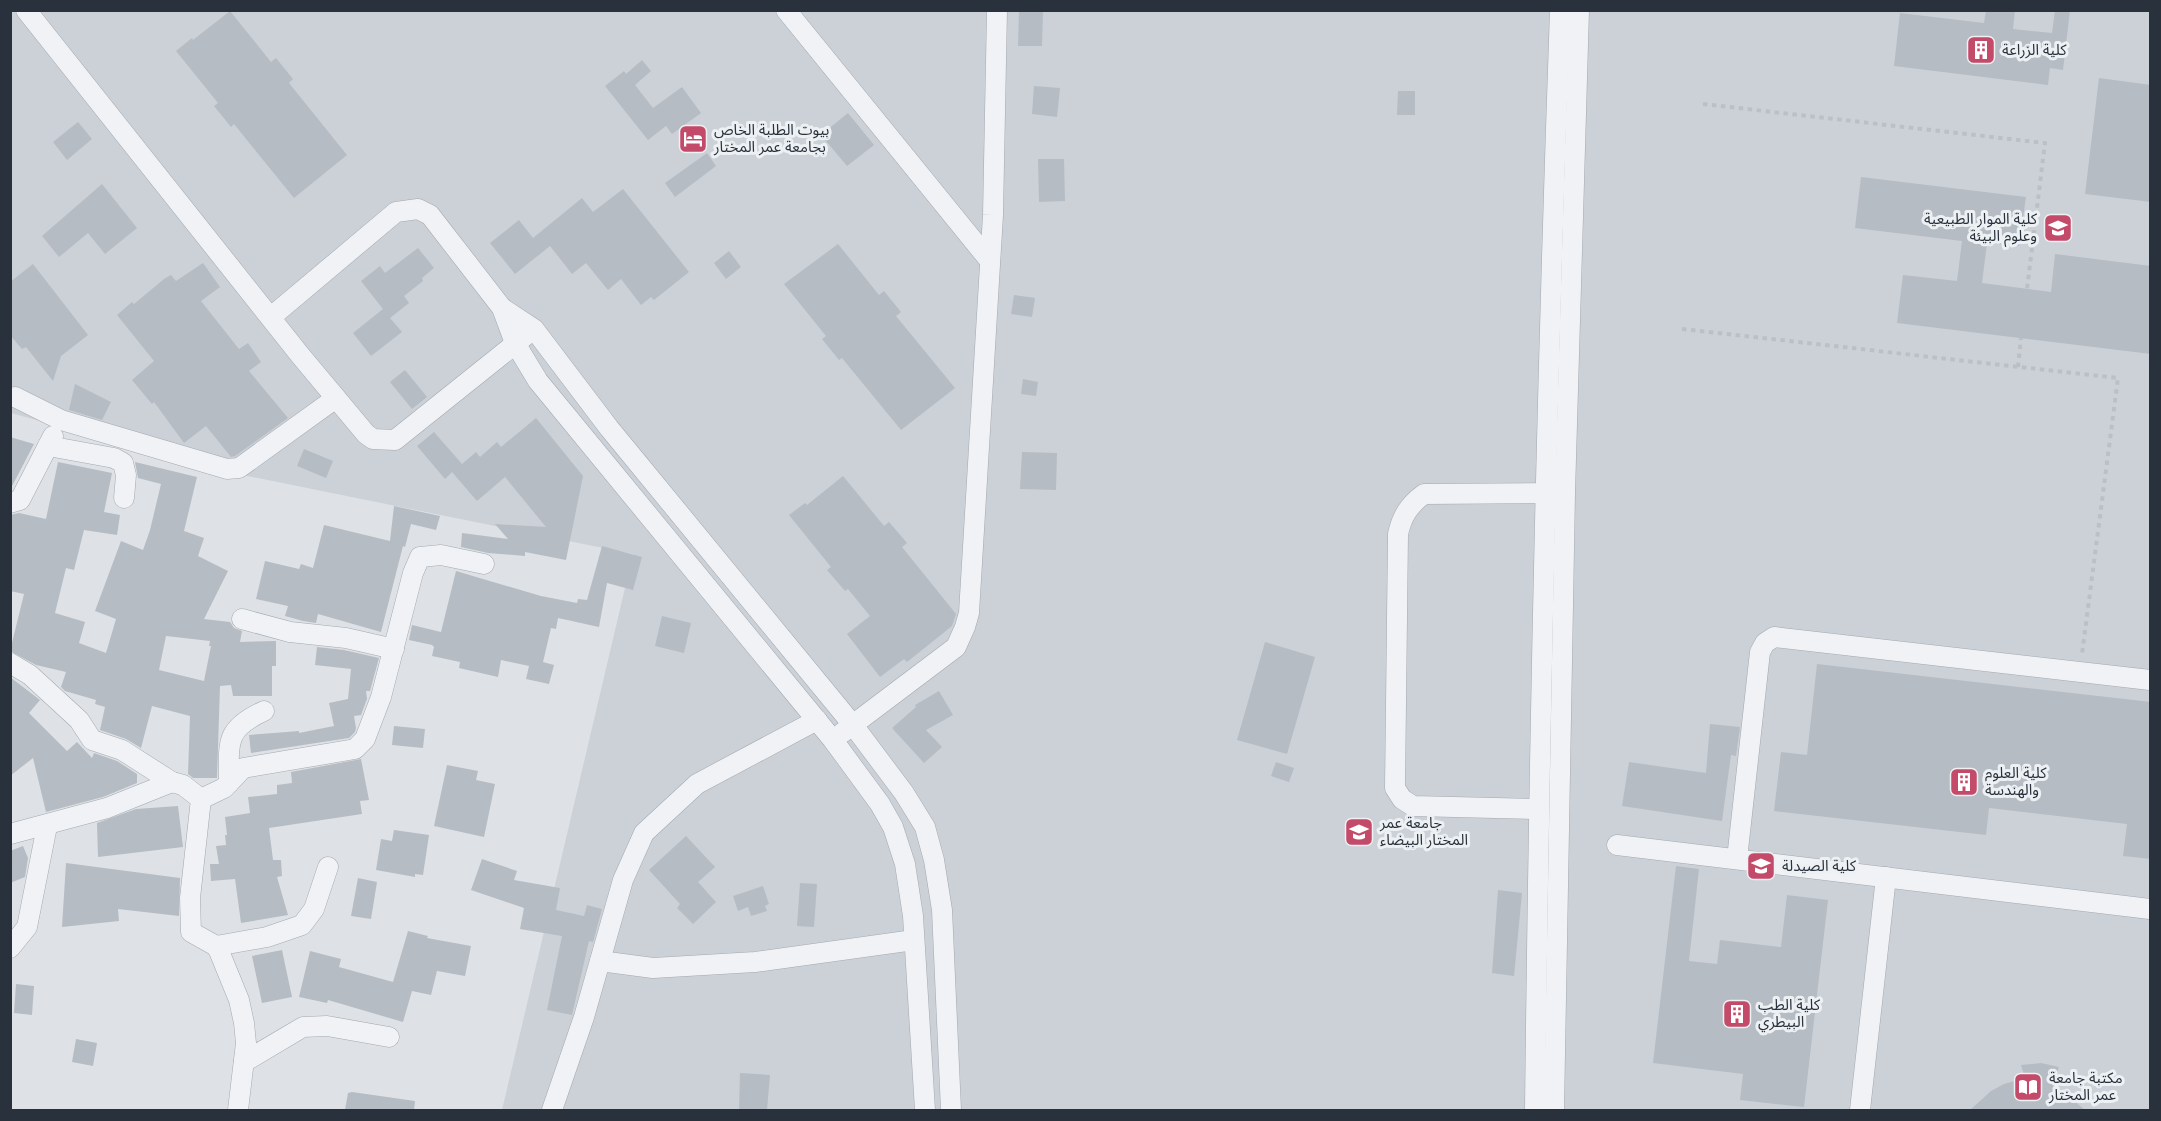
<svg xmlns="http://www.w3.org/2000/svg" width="2161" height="1121" font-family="Raleway,'Noto Sans Arabic',sans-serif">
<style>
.built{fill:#ccd1d8}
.building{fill:#b5bcc3;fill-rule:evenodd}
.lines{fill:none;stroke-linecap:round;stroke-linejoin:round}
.minor-casing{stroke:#a4a9b0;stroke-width:21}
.path{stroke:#bcc0c5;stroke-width:4;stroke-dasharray:4.5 4.5;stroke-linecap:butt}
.minor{stroke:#f0f2f5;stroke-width:20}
.labels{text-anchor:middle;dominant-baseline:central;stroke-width:6;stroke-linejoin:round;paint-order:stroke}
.poi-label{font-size:15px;fill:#28313c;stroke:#edf1f4;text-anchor:start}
</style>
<rect width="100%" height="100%" fill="#dee2e6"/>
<!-- built -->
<path class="built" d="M10 11H2150V1110H502L633 554 213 469 11 413Z"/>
<!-- building -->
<g class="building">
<path d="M1019 10H1043L1042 46H1018Z"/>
<path d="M1986 10H2015L2013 29 2052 33 2055 10H2070L2063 70 2050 68 2048 85 1894 66 1900 13 1984 23Z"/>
<path d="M230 11 271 62 276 58 293 79 289 83 347 155 294 198 234 124 231 127 214 106 218 103 176 51 192 38 193 40Z"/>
<path d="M642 60 651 71 635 85 653 108 682 87 701 113 672 134 666 126 648 140 605 86 624 71 626 74Z"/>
<path d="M2099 78 2151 85V202L2085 194Z"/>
<path d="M1034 86 1060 88 1057 117 1032 114Z"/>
<path d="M1398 91H1415V115H1397Z"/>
<path d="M848 113 874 145 847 166 821 135Z"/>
<path d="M78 122 92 139 67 160 53 142Z"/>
<path d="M707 153 716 166 675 197 665 183Z"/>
<path d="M1038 159H1064L1065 201 1039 202Z"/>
<path d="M1861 177 2026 197 2019 246 1987 243 1982 283 2051 292 2055 254 2151 266V354L1897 323 1903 275 1957 281 1962 241 1855 228Z"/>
<path d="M102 184 137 228 105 254 88 233 59 257 42 236Z"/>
<path d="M623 189 689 272 654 300 651 297 641 305 621 279 608 290 586 263 572 274 550 246 515 274 490 243 519 220 533 238 582 198 593 212Z"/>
<path d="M838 244 879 295 884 291 901 312 896 316 955 388 901 430 842 358 839 360 822 339 826 336 784 284Z"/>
<path d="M418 248 434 268 422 278 423 281 404 296 409 303 390 318 402 332 371 356 353 333 383 309 361 281 380 266 385 273Z"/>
<path d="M729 251 741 267 726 279 714 263Z"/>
<path d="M203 263 220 287 201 301 239 349 248 343 261 362 249 371 288 418 235 456 231 457 206 426 184 443 154 402 152 404 132 380 154 361 117 315 132 302 134 304 164 279 171 275 176 281Z"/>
<path d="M33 264 88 335 61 356 53 381 26 347 22 349 10 335V282Z"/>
<path d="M1014 295 1035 298 1032 317 1011 314Z"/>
<path d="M405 370 427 397 412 409 390 382Z"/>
<path d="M1023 379 1038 382 1036 396 1021 394Z"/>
<path d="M75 384 111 402 102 420 69 410Z"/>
<path d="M536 418 583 476 566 560 525 552V556L488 553 461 547 462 533 508 539 495 524 546 527 505 477 477 501 452 472 445 479 417 446 434 432 462 464 476 452 480 457 497 442 501 447Z"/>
<path d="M10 437 34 444 10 490Z"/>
<path d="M304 449 333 461 326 478 297 466Z"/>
<path d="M1022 452 1057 453 1056 490 1020 489Z"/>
<path d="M58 462 112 473 104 512 120 515 117 535 84 530 74 570 66 568 55 613 85 622 79 643 106 653 116 619 95 611 121 541 143 550 150 530 161 484 138 478 135 462 197 477 184 531 204 538 198 556 228 571 204 619 230 622 234 628 242 631 240 642 276 641V666H272V696H233L231 685 220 686 217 778H193L188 774 190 716 152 706 141 748 126 739 100 730 105 707 95 704 96 700 65 691 61 687 66 672 36 665 10 651 24 594 10 591V515L19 513 46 519ZM166 636 210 641 209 646H211L204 681 159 670Z"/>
<path d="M843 476 884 526 889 522 907 543 902 547 956 614 952 626 907 662 904 659 880 677 847 634 870 616 848 589 845 591 827 570 831 567 789 515 805 503 807 505Z"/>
<path d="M394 506 440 516 436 530 411 524 405 547 403 546 381 632 318 614 316 623 303 621 285 616 288 606 256 599 265 561 299 569 301 564 313 568 324 525 390 541Z"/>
<path d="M602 546 642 557 633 590 607 583 599 627 558 618 556 629 551 628 543 662 554 665 549 684 526 679 529 666 501 660 498 677 459 668 460 662 432 656 434 647 432 645 409 640 412 625 441 632 456 571 541 596 577 603 578 599 587 600Z"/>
<path d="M662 616 691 623 684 653 655 646Z"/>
<path d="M1265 642 1315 657 1287 754 1237 740Z"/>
<path d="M317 647 344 650 379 658 370 691H366L367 699 361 715 354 716 356 728 355 732 349 738 251 753 249 735 299 731V733L334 726 329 703 348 699 351 669 315 665Z"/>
<path d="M1817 664 2151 702V859L2123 856 2127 824 1989 808 1986 835 1774 811 1781 752 1807 755Z"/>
<path d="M10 677 40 700 29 713 67 751 77 742 92 758 94 753 117 761 137 774V783L103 797 46 812 33 758 10 776Z"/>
<path d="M939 691 953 715 926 730 942 747 924 763 892 728 916 707 915 705Z"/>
<path d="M1710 724 1740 727 1736 756 1731 755 1722 821 1622 806 1629 762 1706 773Z"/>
<path d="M394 726 425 729 423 748 392 745Z"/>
<path d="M361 759 369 800 360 801 362 814 269 828 273 860H281L282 876 277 877 288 915 241 923 235 879 211 881 210 864H219L216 846 226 845 225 835H227L225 817 250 813 248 797 277 794V785L292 783 291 772Z"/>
<path d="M1276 762 1294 768 1289 782 1271 776Z"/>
<path d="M447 765 478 771 476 780 495 784 484 837 434 826Z"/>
<path d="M178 806 183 847 98 857 97 823 136 809Z"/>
<path d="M394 830 429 835 423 875 415 874V877L376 870 381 839 392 841Z"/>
<path d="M686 836 715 867 698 882 716 902 693 924 677 908 680 904 649 870Z"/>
<path d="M23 846 28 858 25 877 10 883V851Z"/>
<path d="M482 859 517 871 514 880 560 888 556 910 584 916 587 905 602 909 593 942 589 941 572 1015 547 1010 562 936 520 929 524 908 471 890Z"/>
<path d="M66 863 180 878 179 916 118 909 119 921 62 927Z"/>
<path d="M1676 866 1699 869 1689 961 1717 964 1720 940 1781 947 1787 895 1828 900 1804 1107 1740 1100 1743 1074 1653 1063Z"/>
<path d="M358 878 377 882 371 919 351 916Z"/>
<path d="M800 883 817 884 814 927 797 926Z"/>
<path d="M763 886 769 904 765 906 767 911 751 916 748 907 738 911 733 896Z"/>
<path d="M1498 890 1522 893 1514 976 1492 973Z"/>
<path d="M408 931 428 936 427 938 471 946 465 976 437 971 431 995 412 991 403 1022 328 1000 327 1003 299 997 310 951 341 959 339 967 393 982Z"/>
<path d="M282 950 292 997 262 1003 252 956Z"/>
<path d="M16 984 34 986 32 1015 14 1013Z"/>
<path d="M76 1039 97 1043 93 1066 72 1062Z"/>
<path d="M2041 1063 2059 1067 2053 1083 2085 1110H1970L1991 1091 2004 1084 2025 1078 2021 1065Z"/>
<path d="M740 1073 770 1075 767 1110H739Z"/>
<path d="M352 1092 415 1101 414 1110H345L348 1093Z"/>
</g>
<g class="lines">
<!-- minor casing -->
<g class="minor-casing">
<g id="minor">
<path d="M26 10 300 355 366 434 373 439 395 440 525 336"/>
<path d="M786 10 990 261"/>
<path d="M502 308 534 329 609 428 853 725 904 793 925 827 934 860 942 910 951 1110"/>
<path d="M271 317 396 212 418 209 430 215 502 308 515 343 538 381 833 740 880 804 893 827 905 864 913 916 925 1110"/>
<path d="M15 397 61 420 227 469 239 468 336 398"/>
<path d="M48 446 114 458 123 463 126 475 124 498"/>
<path d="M10 503 20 500 53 436"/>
<path d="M242 619 290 632 346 638 394 649"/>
<path d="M10 663 30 675 79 720 92 740 122 750 172 782 183 785 201 799 190 898 191 932 216 946 219 951 239 1000 244 1023 246 1043 238 1110"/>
<path d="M842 733 956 647 965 627 969 613 993 215 997 10"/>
<path d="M229 783C229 743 224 729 264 711"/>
<path d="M201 799 224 788 243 768 355 749 365 739 381 697 413 573 420 557 441 555 484 564"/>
<path d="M1539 809 1413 806 1402 799 1395 788 1398 534C1402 516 1409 505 1424 494L1559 493"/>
<path d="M10 834 107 808 172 782"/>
<path d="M1617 845 2150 909"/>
<path d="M1737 859 1760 652 1765 643 1774 637 2150 680"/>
<path d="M216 946 267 937 302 925 314 909 328 867"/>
<path d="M10 948 27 927 47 826"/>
<path d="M600 961 653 968 755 962 914 940"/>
<path d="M244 1062 303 1027 327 1026 389 1037"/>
<path d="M552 1110 584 1017 623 880 644 833 697 784 817 720"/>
<path d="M1535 1110C1539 744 1547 377 1560 10"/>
<path d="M1554 1110 1565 493 1579 10"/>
<path d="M1860 1110 1886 877"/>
</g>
</g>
<!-- path -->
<g class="path">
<path d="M1703 104 2045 143 2027 289"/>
<path d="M1682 329 2118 378 2082 654"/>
<path d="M2018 367 2021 338"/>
</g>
<!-- minor -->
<use href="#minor" class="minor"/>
</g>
<!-- icons -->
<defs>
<g id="building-square" transform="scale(1.5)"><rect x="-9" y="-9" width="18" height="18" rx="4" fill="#c44a6a" stroke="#edf1f4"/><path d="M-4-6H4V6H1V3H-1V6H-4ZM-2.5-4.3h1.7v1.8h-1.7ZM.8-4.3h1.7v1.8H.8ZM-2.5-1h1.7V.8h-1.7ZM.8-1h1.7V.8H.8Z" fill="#fff"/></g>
<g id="hotel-square" transform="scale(1.5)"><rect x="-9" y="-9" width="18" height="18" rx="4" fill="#c44a6a" stroke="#edf1f4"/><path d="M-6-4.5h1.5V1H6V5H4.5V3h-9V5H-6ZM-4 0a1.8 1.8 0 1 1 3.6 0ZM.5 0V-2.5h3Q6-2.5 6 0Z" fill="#fff"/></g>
<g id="university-square" transform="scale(1.5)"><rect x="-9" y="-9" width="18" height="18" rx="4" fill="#c44a6a" stroke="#edf1f4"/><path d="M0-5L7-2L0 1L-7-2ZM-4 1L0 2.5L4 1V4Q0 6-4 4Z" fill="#fff"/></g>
<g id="library-square" transform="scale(1.5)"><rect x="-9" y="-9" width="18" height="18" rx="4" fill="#c44a6a" stroke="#edf1f4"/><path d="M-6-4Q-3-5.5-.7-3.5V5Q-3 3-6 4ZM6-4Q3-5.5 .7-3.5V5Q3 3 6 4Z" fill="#fff"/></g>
</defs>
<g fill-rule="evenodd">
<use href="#building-square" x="1981" y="50"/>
<use href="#hotel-square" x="693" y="139"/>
<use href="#university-square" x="2058" y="228"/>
<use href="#building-square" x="1964" y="782"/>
<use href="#university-square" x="1359" y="832"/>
<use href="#university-square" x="1761" y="866"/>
<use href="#building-square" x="1737" y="1014"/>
<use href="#library-square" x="2028" y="1087"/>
</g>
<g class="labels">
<!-- poi labels -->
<g class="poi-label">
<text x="2002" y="50">كلية الزراعة</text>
<text x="714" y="130">بيوت الطلبة الخاص<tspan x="714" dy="17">بجامعة عمر المختار</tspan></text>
<text x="2037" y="219" text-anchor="end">كلية الموار الطبيعية<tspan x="2037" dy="17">وعلوم البيئة</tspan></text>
<text x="1985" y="773">كلية العلوم<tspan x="1985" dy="17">والهندسة</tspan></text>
<text x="1380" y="823">جامعة عمر<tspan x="1380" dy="17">المختار البيضاء</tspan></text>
<text x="1782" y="866">كلية الصيدلة</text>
<text x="1758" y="1005">كلية الطب<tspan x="1758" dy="17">البيطري</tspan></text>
<text x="2049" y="1078">مكتبة جامعة<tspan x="2049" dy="17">عمر المختار</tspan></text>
</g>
</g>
<!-- border -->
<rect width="2161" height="1121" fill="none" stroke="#28313c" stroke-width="24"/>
</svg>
